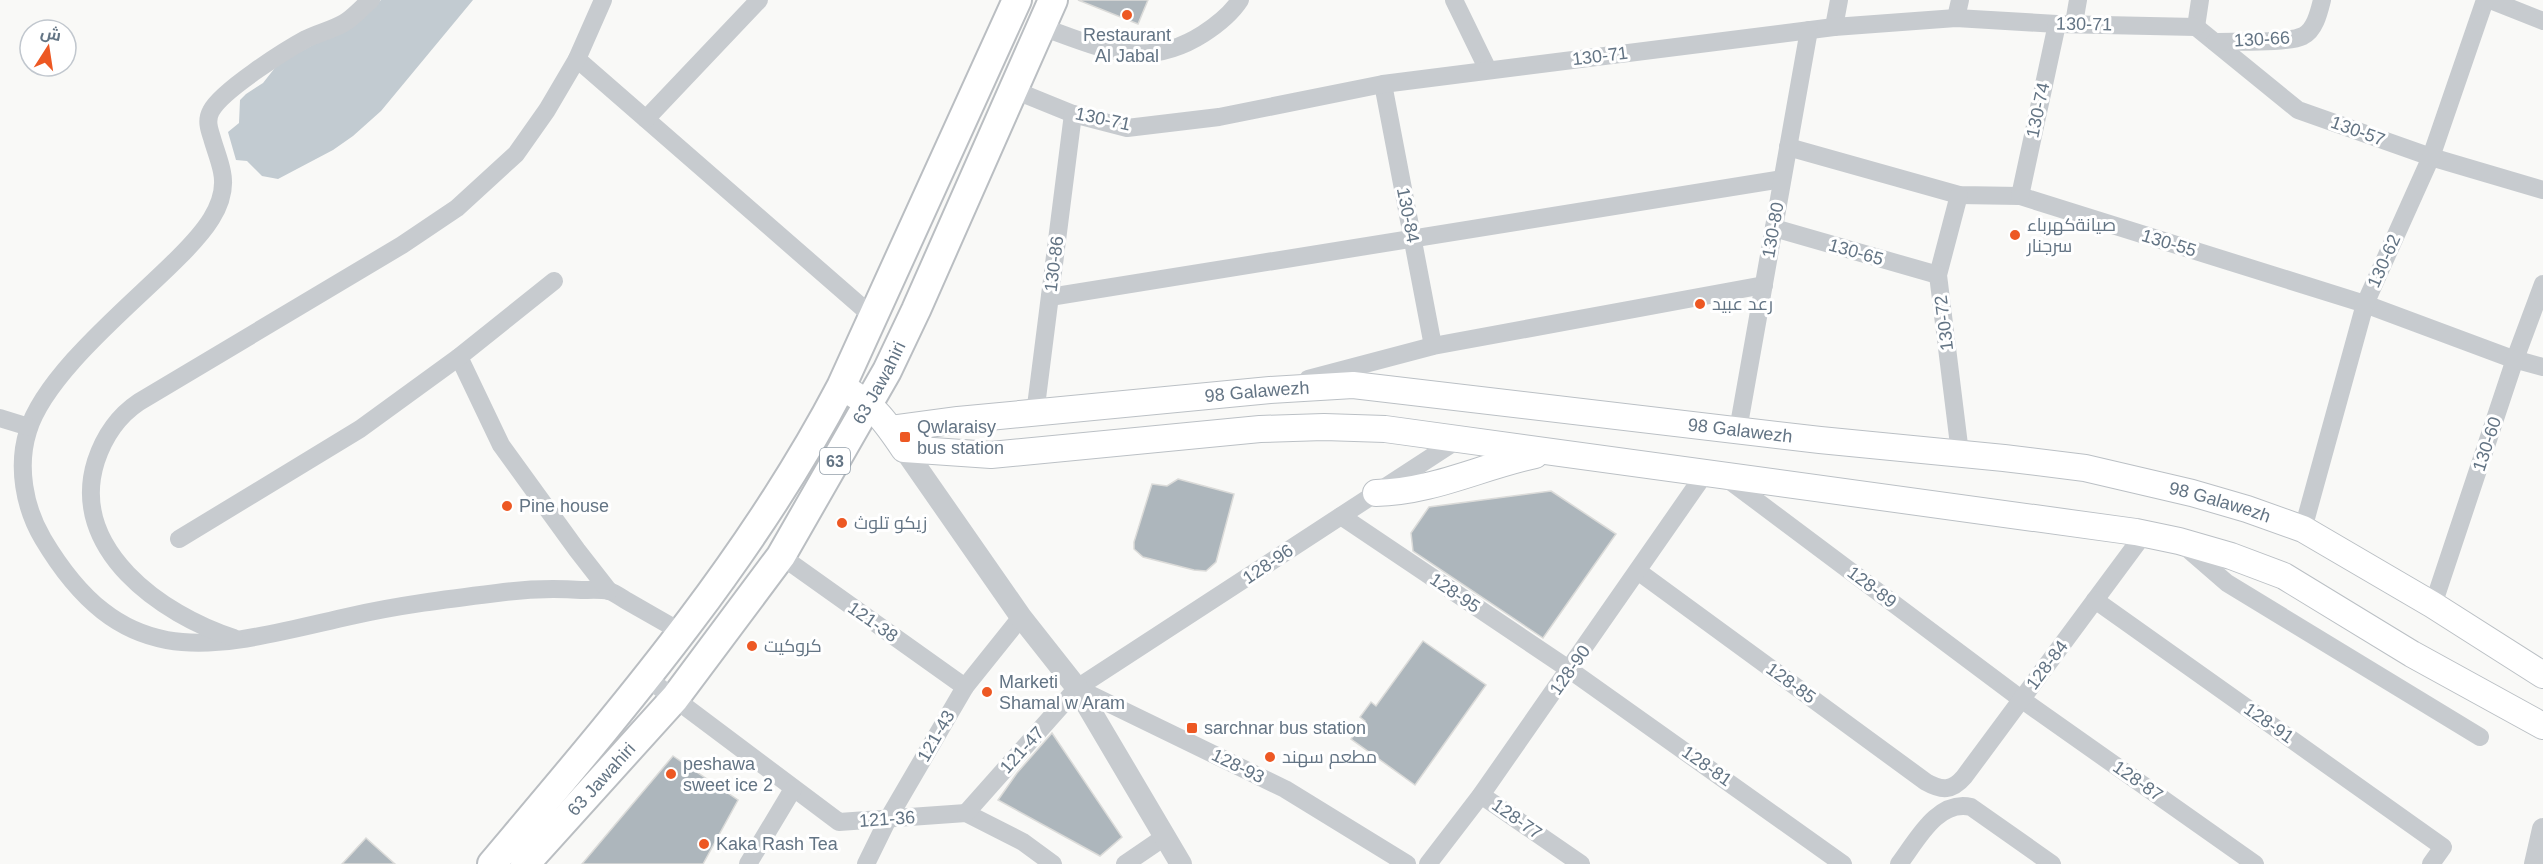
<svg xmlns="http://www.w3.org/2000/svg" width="2543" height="864" font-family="Arial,Cairo,sans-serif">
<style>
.water{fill:#c2cbd1}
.building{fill:#adb6bc;stroke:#dbdbd9;stroke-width:1.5}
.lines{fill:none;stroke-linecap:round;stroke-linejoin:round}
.secondary-casing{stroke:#bbc0c5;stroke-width:28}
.primary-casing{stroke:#babec2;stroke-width:32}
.minor{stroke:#c7cbcf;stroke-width:18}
.tertiary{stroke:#c7cbcf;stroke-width:22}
.secondary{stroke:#fff;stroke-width:26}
.primary{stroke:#fff;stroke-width:28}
.poi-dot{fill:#ed5823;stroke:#fff;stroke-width:2}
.labels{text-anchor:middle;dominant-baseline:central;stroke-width:6;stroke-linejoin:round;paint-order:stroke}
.shield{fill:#fff;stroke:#929ea9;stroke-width:1.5}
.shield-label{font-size:16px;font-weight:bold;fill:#637484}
.street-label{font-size:18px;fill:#637484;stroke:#fff}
.poi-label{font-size:18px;fill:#637484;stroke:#fff;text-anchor:start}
</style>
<rect width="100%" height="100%" fill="#f9f9f7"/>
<!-- water -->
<path class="water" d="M381 0H473L381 111 353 136 333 150 278 179 262 176 247 161 236 160 228 132 239 123 240 100 246 94 263 83 278 64 351 24Z"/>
<!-- building -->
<g class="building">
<path d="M1078 0H1148L1138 24Z"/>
<path d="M1178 479 1234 494 1216 562 1206 571 1194 570 1143 557 1134 549V542L1152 484 1167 486Z"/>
<path d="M1551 491 1616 534 1543 638 1413 551 1411 533 1429 507Z"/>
<path d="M1423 641 1486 685 1415 785 1351 739 1365 721 1360 717 1371 702 1376 706Z"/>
<path d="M1052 733 1122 837 1100 856 998 800 1017 773Z"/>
<path d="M673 756 738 800 703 864H582Z"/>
<path d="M366 838 395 864H342Z"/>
</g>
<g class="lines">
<!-- secondary casing -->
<g class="secondary-casing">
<g id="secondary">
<path d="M841 387C871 401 886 422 904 449L991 455 1260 429 1324 427 1385 429 2136 532 2179 541 2231 556 2284 576 2412 654 2543 726"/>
<path id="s1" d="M891 429 958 420 1270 390 1353 385 1820 440 2004 458 2085 468 2192 493 2247 509 2303 529 2433 605 2543 675"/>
<path d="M1376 493C1432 492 1480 467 1535 455"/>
</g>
</g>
<!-- primary casing -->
<g class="primary-casing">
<g id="primary">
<path d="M492 864C619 713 749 563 841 387L1017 0"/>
<path id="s2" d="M525 864 675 698 781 556 887 371 916 310 1053 0"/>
</g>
</g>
<!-- minor -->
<g class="minor">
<path d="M371 0C362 7 354 17 344 23 332 30 318 33 306 39 284 51 221 91 211 111 206 120 209 129 212 138 215 149 220 161 222 172 229 205 201 235 179 257 136 301 46 372 28 431 17 466 24 507 43 539 127 680 217 646 351 616 399 605 448 599 497 593 525 589 552 588 581 590 589 590 601 589 609 591 615 593 622 598 627 601 646 612 664 622 683 633"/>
<path d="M1454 0 1488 70"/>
<path d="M2490 0 2543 21"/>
<path d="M1956 18 1960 0"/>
<path d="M2074 23 2078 0"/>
<path d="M1042 27C1101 48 1145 71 1203 34 1217 25 1231 14 1240 0"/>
<path d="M1834 27 1839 0"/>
<path d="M2196 27 2298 110 2431 157 2543 190"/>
<path d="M2196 27 2200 0"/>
<path d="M2215 42C2235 41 2286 44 2303 36 2315 30 2319 12 2322 0"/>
<path d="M577 59 872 316"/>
<path d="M1383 84 1433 346"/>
<path d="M1014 90 1073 114 1127 128 1219 117 1383 84 1834 27 1956 18 2057 24 2196 27"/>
<path d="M646 119 759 0"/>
<path d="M1788 147 1959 195 2020 196 2365 304 2510 358 2543 367"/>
<path d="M1959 195 1938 275 1960 453"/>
<path d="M2020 196 2057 24"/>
<path d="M1774 228 1938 275"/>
<path d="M1050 297 1782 179"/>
<path d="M459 357 501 445 577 550 609 591"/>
<path d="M1308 379 1433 346 1764 285"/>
<path d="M1035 414 1073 114"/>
<path d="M0 418 29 427"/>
<path d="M1738 430 1809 30"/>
<path d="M1726 478 2021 699 2255 864"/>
<path d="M1341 516 1570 670 1843 864"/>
<path d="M2303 529 2365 304 2431 157 2485 0"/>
<path d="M179 539 360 429 459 357 554 281"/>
<path d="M2182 544 2227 583 2480 737"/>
<path d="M781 556 965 687"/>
<path d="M1639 572 1926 782C1942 791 1952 791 1964 777L2144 534"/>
<path d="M2095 600 2443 847 2431 864"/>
<path d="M2433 605 2515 359 2543 284"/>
<path d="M234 638C162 615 68 549 96 461 104 437 118 416 139 402L402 245 457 208 516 154 547 110 577 59 603 0"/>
<path d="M647 678 839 822 966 813 1023 842 1053 864"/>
<path d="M1077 688 1285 789 1407 864"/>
<path d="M1481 795 1581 864"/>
<path d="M966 813 1077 688 1459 439"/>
<path d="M748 864 793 789"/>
<path d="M866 864 888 819 965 687 1021 617"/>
<path d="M1125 864 1166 836"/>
<path d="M1428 864 1481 795 1706 472"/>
<path d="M1899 864C1916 842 1937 799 1971 807L2052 864"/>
</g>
<!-- tertiary -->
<g class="tertiary">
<path d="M904 449 1021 617 1077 688 1181 864"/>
<path d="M2535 864 2543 829"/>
</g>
<!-- secondary -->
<use href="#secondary" class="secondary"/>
<!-- primary -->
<use href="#primary" class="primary"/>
</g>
<!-- markers -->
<g class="poi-dot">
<circle cx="1127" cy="15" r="6"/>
<circle cx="2015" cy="235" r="6"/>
<circle cx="1700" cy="304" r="6"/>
<rect x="899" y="431" width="12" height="12" rx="3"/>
<circle cx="507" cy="506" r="6"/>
<circle cx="842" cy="523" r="6"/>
<circle cx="752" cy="646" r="6"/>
<circle cx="987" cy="692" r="6"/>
<rect x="1186" y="722" width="12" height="12" rx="3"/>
<circle cx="1270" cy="757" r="6"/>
<circle cx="671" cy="774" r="6"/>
<circle cx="704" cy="844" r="6"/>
</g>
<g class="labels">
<!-- shield labels -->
<rect class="shield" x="820" y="448" width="30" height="26" rx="4.5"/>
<g class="shield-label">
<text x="835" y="461">63</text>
</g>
<!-- street labels -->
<g class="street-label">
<text transform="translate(2084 24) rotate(1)">130-71</text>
<text transform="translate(2262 39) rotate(-3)">130-66</text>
<text transform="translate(1600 56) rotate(-7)">130-71</text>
<text transform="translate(2038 110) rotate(-78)">130-74</text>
<text transform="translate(1103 119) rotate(12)">130-71</text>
<text transform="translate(2358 131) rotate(20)">130-57</text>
<text transform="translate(1408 215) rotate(79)">130-84</text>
<text transform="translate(1773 230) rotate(-80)">130-80</text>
<text transform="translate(2169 243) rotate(17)">130-55</text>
<text transform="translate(1856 252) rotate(16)">130-65</text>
<text transform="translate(2384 261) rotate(-66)">130-62</text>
<text transform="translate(1054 264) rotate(-83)">130-86</text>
<text transform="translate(1944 323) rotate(-97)">130-72</text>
<text stroke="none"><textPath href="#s2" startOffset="600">63 Jawahiri</textPath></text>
<text stroke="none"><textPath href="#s1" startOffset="368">98 Galawezh</textPath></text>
<text stroke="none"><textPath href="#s1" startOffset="854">98 Galawezh</textPath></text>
<text transform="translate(2487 444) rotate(-72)">130-60</text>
<text stroke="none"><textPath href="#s1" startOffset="1340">98 Galawezh</textPath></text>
<text transform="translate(1268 564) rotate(-34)">128-96</text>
<text transform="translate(1872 587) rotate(37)">128-89</text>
<text transform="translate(1455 593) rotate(34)">128-95</text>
<text transform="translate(873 622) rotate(35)">121-38</text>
<text transform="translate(2047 665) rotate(-53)">128-84</text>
<text transform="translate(1570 670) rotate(-55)">128-90</text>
<text transform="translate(1791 683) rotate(36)">128-85</text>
<text transform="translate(2269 723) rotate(35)">128-91</text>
<text transform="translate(936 736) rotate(-60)">121-43</text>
<text transform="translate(1022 750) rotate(-48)">121-47</text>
<text transform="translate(1238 766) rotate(26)">128-93</text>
<text transform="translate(1707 766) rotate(35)">128-81</text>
<text stroke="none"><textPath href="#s2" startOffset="114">63 Jawahiri</textPath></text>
<text transform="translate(2138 781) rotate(35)">128-87</text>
<text transform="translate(887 819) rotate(-4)">121-36</text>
<text transform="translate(1517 819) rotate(35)">128-77</text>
</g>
<!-- poi labels -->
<g class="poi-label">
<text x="1127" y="35" text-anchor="middle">Restaurant<tspan x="1127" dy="21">Al Jabal</tspan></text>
<text x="2027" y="225">صيانةكهرباء<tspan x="2027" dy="21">سرجنار</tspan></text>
<text x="1712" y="304">رعد عبيد</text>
<text x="917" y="427">Qwlaraisy<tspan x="917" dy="21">bus station</tspan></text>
<text x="519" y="506">Pine house</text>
<text x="854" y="523">زيكو تلوث</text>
<text x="764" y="646">كروكيت</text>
<text x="999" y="682">Marketi<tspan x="999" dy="21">Shamal w Aram</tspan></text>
<text x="1204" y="728">sarchnar bus station</text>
<text x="1282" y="757">مطعم سهند</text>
<text x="683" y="764">peshawa<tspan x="683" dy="21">sweet ice 2</tspan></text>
<text x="716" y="844">Kaka Rash Tea</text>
</g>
</g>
<!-- north arrow -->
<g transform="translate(48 48) rotate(12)"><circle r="28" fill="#ffffff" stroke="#c1c7ce" stroke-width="1.5"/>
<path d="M0-4.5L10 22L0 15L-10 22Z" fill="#ed5823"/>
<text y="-9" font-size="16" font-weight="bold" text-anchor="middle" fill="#637484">ش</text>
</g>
</svg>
